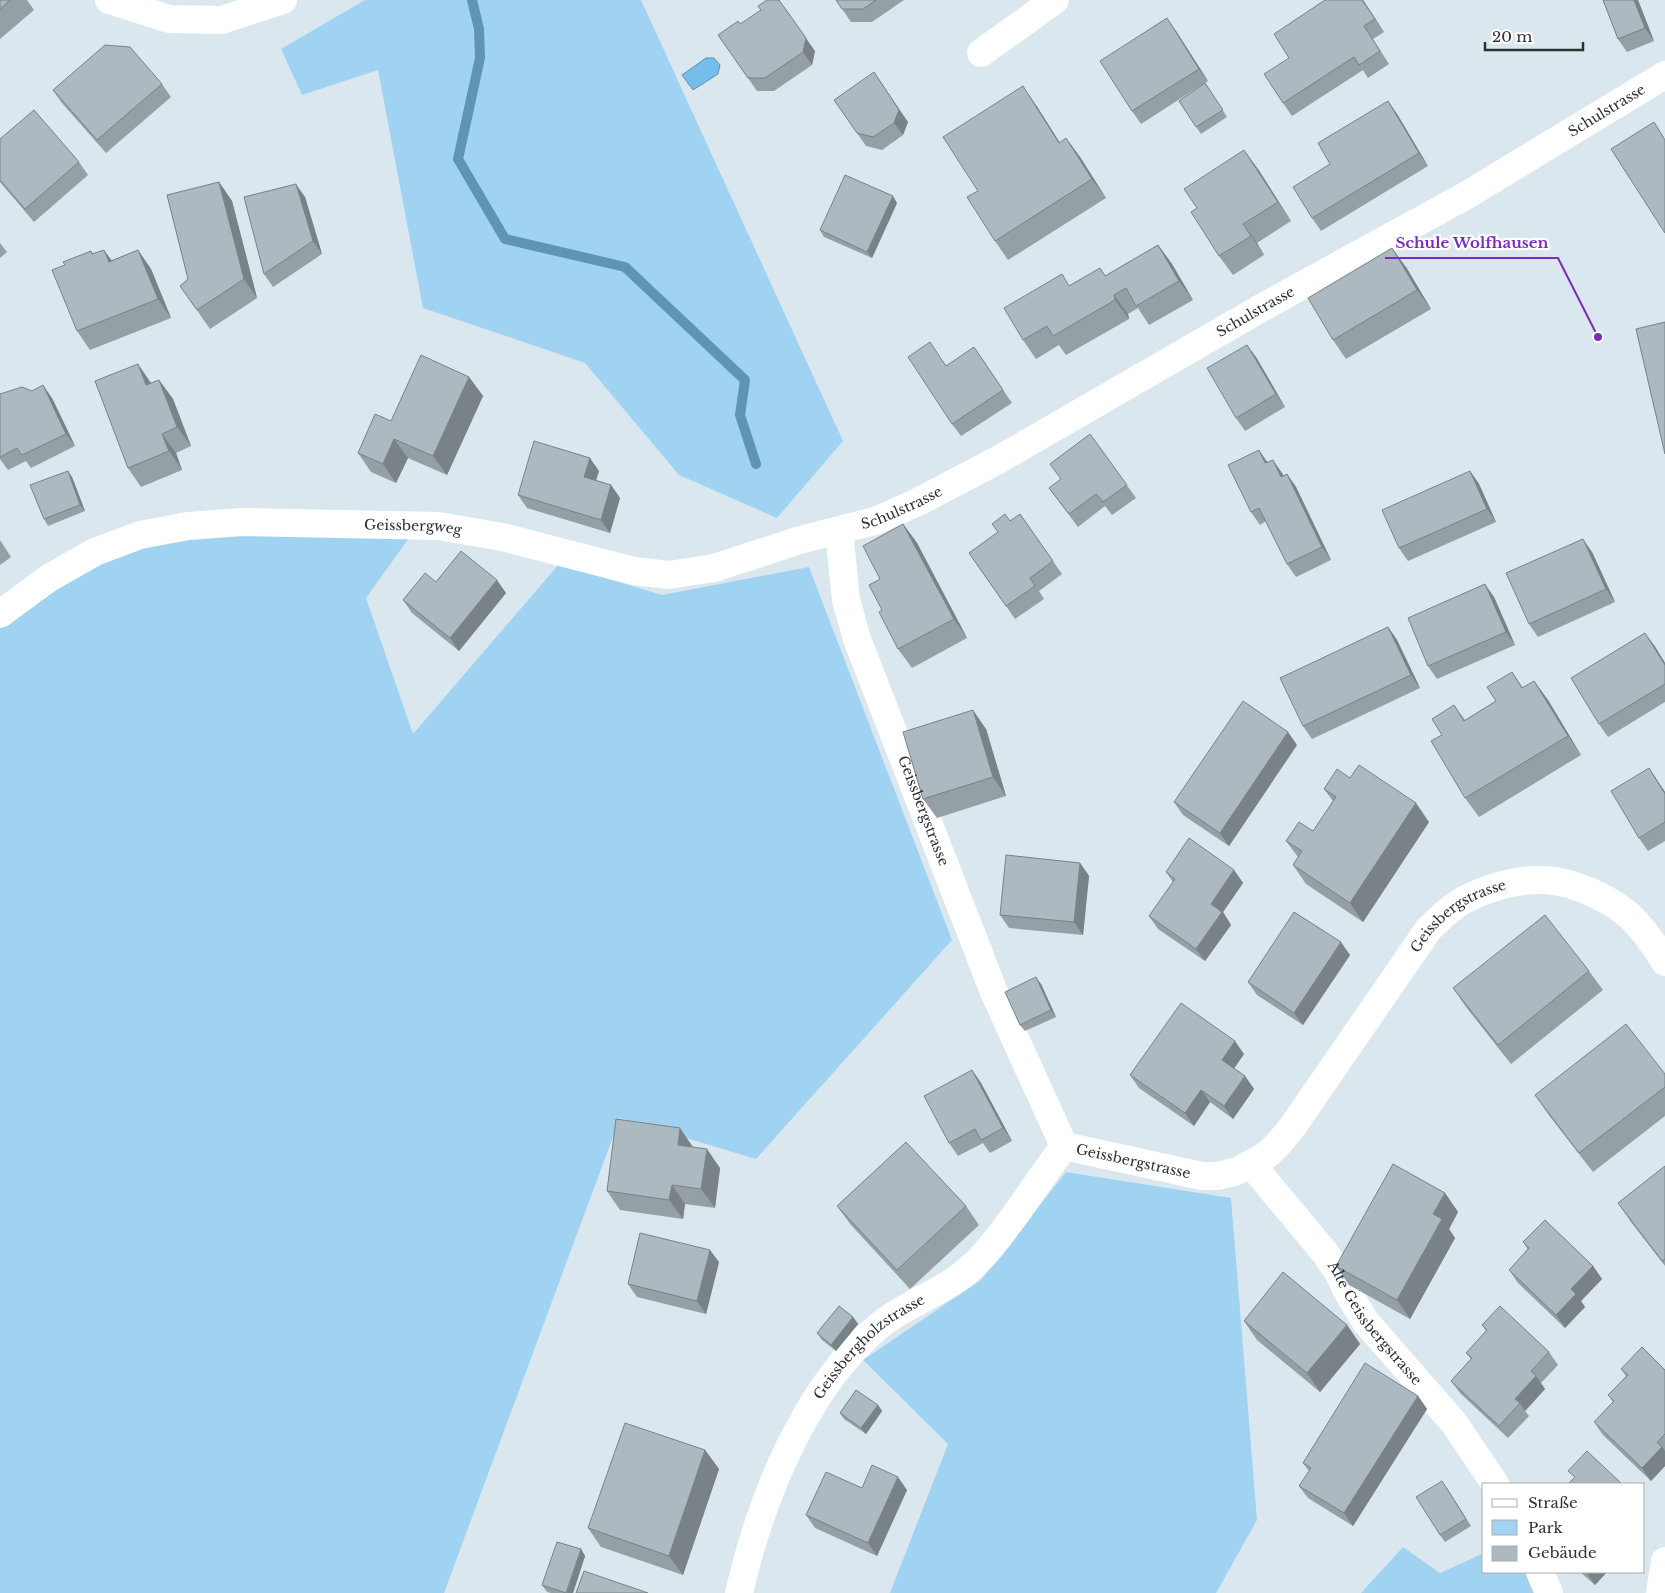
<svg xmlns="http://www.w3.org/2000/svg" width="1665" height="1593" font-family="'Libre Baskerville',serif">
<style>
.green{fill:#a0d3f2}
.water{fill:#75bee9;stroke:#5f94b3}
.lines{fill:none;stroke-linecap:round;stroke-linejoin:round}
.stream{stroke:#5f94b3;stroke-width:10}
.minor{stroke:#fff;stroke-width:28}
.wall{fill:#949fa6}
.shaded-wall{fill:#788287}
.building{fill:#acb9c1;stroke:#788287}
.labels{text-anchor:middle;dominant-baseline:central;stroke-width:4.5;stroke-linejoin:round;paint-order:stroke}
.street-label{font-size:14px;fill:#2c3134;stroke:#fff}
.leader{fill:none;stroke:#7b2cbf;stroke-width:2}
.callout-dot{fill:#7b2cbf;stroke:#fff;stroke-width:2}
.callout-label{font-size:15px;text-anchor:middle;font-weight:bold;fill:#7b2cbf;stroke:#fff;stroke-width:4.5;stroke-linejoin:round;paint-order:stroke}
</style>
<rect width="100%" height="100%" fill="#dae7ef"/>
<!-- green -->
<g class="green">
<path d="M365 0H641L843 441 777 518 679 475 585 363 423 308 378 70 302 95 281 49Z"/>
<path d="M419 524 366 598 413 734 559 564 662 595 809 567 952 940 756 1159 620 1118 444 1593H0V614L119 542Z"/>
<path d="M1066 1172 1231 1198 1257 1520 1216 1593H890L948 1444 863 1360 981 1280Z"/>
<path d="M1403 1547 1440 1573 1484 1553V1572H1540L1549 1593H1361Z"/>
</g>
<!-- water -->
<path class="water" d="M706 58H714L720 65 718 74 693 90 682 75Z"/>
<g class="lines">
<!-- stream -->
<path class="stream" d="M472 0 479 29 480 58 458 159 505 239 625 267 745 380 740 415 756 464"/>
<!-- minor -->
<g class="minor">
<path d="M109 0 169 19 222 20 283 0"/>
<path d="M981 53 1055 0"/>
<path id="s1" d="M839 531 846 600 857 639 994 992 1064 1146"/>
<path id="s2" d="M0 614 49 578 95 552 140 535 188 526 242 522 438 526 502 537 634 571 669 575 714 568 800 540 875 521 918 502 998 460 1270 303 1467 195 1665 75"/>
<path id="s3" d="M1064 1146 1202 1176H1218L1237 1171 1267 1155 1280 1142 1293 1126 1428 930C1440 918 1454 904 1470 897 1491 887 1519 879 1544 880 1573 881 1612 899 1633 919 1645 932 1656 947 1665 962"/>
<path id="s4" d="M1251 1164 1325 1253 1338 1272 1346 1289 1365 1321 1454 1423 1495 1484"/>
<path d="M1540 1572 1549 1593"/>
<path id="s5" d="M739 1593C760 1501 805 1386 880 1325 910 1301 948 1291 975 1264 991 1249 1003 1231 1016 1214 1032 1191 1048 1168 1064 1146"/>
<path d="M1660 1593 1665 1561"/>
</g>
</g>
<!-- wall -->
<g class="wall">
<path d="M0 0H27L34 10 0 39Z"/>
<path d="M836 0H904L872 22H851Z"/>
<path d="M1363 0 1384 32 1373 39 1389 64 1368 78 1363 70 1292 116 1283 103 1289 58Z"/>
<path d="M1603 0H1638L1654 41 1627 52 1618 39Z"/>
<path d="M741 24 815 51 812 65 774 91H757L718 35Z"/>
<path d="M1176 31 1208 81 1205 83 1227 117 1201 134 1179 101 1203 84 1141 124 1132 111Z"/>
<path d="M162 84 171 97 106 153 62 103 53 90Z"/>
<path d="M834 100 908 122 903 135 882 150 866 146Z"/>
<path d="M1388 101 1397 114 1428 166 1321 231 1312 218 1330 164Z"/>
<path d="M1036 105 1060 143 1066 138 1080 157 1106 198 1008 260 995 241 978 191Z"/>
<path d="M0 139 79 162 88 175 34 222 0 182Z"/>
<path d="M1258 169 1291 221 1257 243 1264 255 1233 275 1219 256Z"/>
<path d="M219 182 232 201 257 298 210 329 180 286 188 279Z"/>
<path d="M305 197 322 254 273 287 264 274Z"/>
<path d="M897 203 872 258 824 237 820 230Z"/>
<path d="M0 243 7 252 0 258Z"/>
<path d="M1158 245 1172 264 1193 300 1149 325 1138 308 1128 314 1129 319 1066 355 1059 345 1036 359 1023 340 1070 285 1100 268 1105 276Z"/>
<path d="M138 250 151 269 171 318 90 350 77 331 65 265 91 251 93 254 112 260Z"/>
<path d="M1406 267 1431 309 1346 359 1333 340Z"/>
<path d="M1256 357 1285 407 1245 431 1236 418Z"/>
<path d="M983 360 1012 403 961 436 952 424 946 365Z"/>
<path d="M469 377 483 396 447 475 408 458 396 483 371 472 358 453 391 421Z"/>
<path d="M159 380 173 399 191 446 176 453 182 470 141 487 128 468 151 383Z"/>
<path d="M52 398 75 446 31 468 26 461 8 470 0 459V457Z"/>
<path d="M1090 434 1136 498 1112 515 1105 506 1078 527 1049 488 1061 479Z"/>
<path d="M1267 462 1282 473 1283 476 1287 474 1296 487 1331 560 1296 577 1287 564 1266 521 1260 525 1251 512Z"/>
<path d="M599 471 596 480 611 485 620 498 610 533 527 508 518 495Z"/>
<path d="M1470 471 1479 484 1496 522 1408 561 1399 548Z"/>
<path d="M72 477 85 511 48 526 44 519Z"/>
<path d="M1020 514 1062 574 1039 591 1044 599 1015 619 969 553 998 533 1010 521Z"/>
<path d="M903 524 917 543 967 638 912 668 898 649 882 610 880 579Z"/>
<path d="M0 540 11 557 0 565Z"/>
<path d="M1592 552 1615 602 1538 637 1529 624Z"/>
<path d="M436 582 506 593 459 651 412 613 403 600Z"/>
<path d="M1494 597 1515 645 1437 679 1428 666Z"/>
<path d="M1388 627 1397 640 1420 688 1312 739 1303 726Z"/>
<path d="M1654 645 1665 663V702L1608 737 1599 724Z"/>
<path d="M1512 672 1523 688 1534 681 1548 700 1581 755 1479 817 1465 798 1442 735 1454 705 1465 720 1496 701Z"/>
<path d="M986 729 1006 796 937 818 923 799Z"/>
<path d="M1297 745 1229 846 1183 815 1174 802Z"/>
<path d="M1649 768 1665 792V841L1648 851 1639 838Z"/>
<path d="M1350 778 1429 822 1363 922 1306 884 1293 865 1298 857 1286 841 1313 831 1333 801 1324 789Z"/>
<path d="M1080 863 1089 876 1083 935 1009 928 1000 915Z"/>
<path d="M1234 870 1243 883 1223 912 1231 925 1205 961 1158 929 1149 916 1173 882 1166 872Z"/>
<path d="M1350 955 1303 1025 1257 995 1248 982Z"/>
<path d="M1589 971 1603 990 1511 1064 1466 1007 1453 988Z"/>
<path d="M1041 984 1056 1017 1025 1031 1020 1025Z"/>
<path d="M1244 1054 1234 1068 1245 1076 1254 1089 1233 1119 1210 1102 1194 1126 1139 1088 1130 1075Z"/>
<path d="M972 1070 981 1083 1012 1141 990 1153 983 1143 958 1156 949 1143Z"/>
<path d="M1665 1074V1116L1593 1172 1548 1114 1535 1095Z"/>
<path d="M693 1147 720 1168 715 1208 685 1204 683 1219 620 1210 607 1191Z"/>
<path d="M1665 1166V1266L1631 1222 1618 1203Z"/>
<path d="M1445 1193 1458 1212 1449 1229 1455 1238 1410 1319 1349 1285 1336 1266Z"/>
<path d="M837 1206H966L979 1225 910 1289 851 1225Z"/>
<path d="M1523 1242 1593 1266 1602 1279 1581 1301 1585 1307 1565 1328 1518 1283 1509 1270 1528 1250Z"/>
<path d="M719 1262 706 1314 637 1297 628 1284Z"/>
<path d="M853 1317 858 1324 836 1351 822 1340 817 1333Z"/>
<path d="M1244 1321 1347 1325 1360 1344 1320 1392 1257 1340Z"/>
<path d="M1482 1325 1549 1352 1558 1365 1541 1383 1545 1389 1525 1411 1529 1416 1508 1438 1460 1393 1451 1381 1471 1359 1466 1353 1486 1331Z"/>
<path d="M1621 1369 1665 1370V1466L1651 1481 1603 1435 1594 1422 1613 1402 1608 1395 1626 1376Z"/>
<path d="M1418 1396 1427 1409 1353 1526 1308 1498 1299 1486 1309 1471 1303 1463Z"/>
<path d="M878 1405 882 1411 866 1434 844 1419 840 1413Z"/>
<path d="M705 1450 719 1469 683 1575 601 1547 588 1528Z"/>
<path d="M862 1488 907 1490 877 1556 815 1528 806 1515Z"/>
<path d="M1447 1488 1471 1526 1445 1542 1440 1535Z"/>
<path d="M581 1549 585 1556 573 1593H551L547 1592 542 1585Z"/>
<path d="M1580 1572H1607L1595 1585Z"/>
</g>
<!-- shaded-wall -->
<g class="shaded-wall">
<path d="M1362 0H1363L1384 32 1375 19Z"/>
<path d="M1634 0H1638L1654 41 1645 28Z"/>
<path d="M784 7 815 51 812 65 803 52Z"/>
<path d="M1167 18 1176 31 1208 81 1199 69Z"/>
<path d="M874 72 908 122 903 135 894 123Z"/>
<path d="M1023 86 1036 105 1072 162 1059 143Z"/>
<path d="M1388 101 1397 114 1428 166 1419 153Z"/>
<path d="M1066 138 1080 157 1106 198 1092 179Z"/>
<path d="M1244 150 1258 169 1291 221 1278 202Z"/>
<path d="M219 182 232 201 257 298 244 279Z"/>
<path d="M296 184 305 197 322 254 313 241Z"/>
<path d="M893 196 897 203 872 258 867 252Z"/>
<path d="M1243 224 1257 243 1264 255 1251 236Z"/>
<path d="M1158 245 1172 264 1193 300 1179 281Z"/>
<path d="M1392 248 1406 267 1431 309 1417 290Z"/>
<path d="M104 250 118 269 109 262Z"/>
<path d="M138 250 151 269 171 318 158 299Z"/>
<path d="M1114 295 1128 314 1129 319 1115 300Z"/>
<path d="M1247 345 1256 357 1285 407 1276 394Z"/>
<path d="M138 364 151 383 159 404 146 385Z"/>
<path d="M469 377 483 396 447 475 433 456Z"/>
<path d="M159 380 173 399 191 446 177 427Z"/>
<path d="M43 385 52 398 75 446 66 434Z"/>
<path d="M162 434 176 453 182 470 169 451Z"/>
<path d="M394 439 408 458 396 483 383 464Z"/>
<path d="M1259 450 1268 463H1265Z"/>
<path d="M590 458 599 471 593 490 584 477Z"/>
<path d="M1273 460 1282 473 1290 490 1281 477Z"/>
<path d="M68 471 72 477 85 511 80 505Z"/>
<path d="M1470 471 1479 484 1496 522 1487 509Z"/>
<path d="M1287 474 1296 487 1331 560 1322 547Z"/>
<path d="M611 485 620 498 610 533 601 520Z"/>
<path d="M903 524 917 543 967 638 954 619Z"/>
<path d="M1583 539 1592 552 1615 602 1606 589Z"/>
<path d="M497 580 506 593 459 651 450 638Z"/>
<path d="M1485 584 1494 597 1515 645 1506 632Z"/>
<path d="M1388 627 1397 640 1420 688 1411 675Z"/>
<path d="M1645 633 1654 645 1665 663V665Z"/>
<path d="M1534 681 1548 700 1581 755 1568 736Z"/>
<path d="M973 710 986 729 1006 796 993 777Z"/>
<path d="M1288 732 1297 745 1229 846 1220 833Z"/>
<path d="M1649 768 1665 792V794Z"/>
<path d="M1416 803 1429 822 1363 922 1350 903Z"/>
<path d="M1080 863 1089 876 1083 935 1074 922Z"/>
<path d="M1234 870 1243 883 1223 912 1231 925 1205 961 1196 949 1211 904Z"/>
<path d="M1341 942 1350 955 1303 1025 1294 1013Z"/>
<path d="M1036 977 1041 984 1056 1017 1051 1010Z"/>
<path d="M1235 1041 1244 1054 1231 1073 1222 1060Z"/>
<path d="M972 1070 981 1083 1012 1141 1003 1128Z"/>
<path d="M1245 1076 1254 1089 1233 1119 1224 1106Z"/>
<path d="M1201 1090 1210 1102 1194 1126 1185 1113Z"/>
<path d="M680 1128 693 1147 691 1164 678 1145Z"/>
<path d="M707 1149 720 1168 715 1208 701 1189Z"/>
<path d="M672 1185 685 1204 683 1219 669 1200Z"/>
<path d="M1445 1193 1458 1212 1449 1229 1455 1238 1410 1319 1397 1300 1433 1214Z"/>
<path d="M710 1250 719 1262 706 1314 697 1301Z"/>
<path d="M1593 1266 1602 1279 1581 1301 1585 1307 1565 1328 1556 1315 1571 1289Z"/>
<path d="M853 1317 858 1324 836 1351 831 1345Z"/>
<path d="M1347 1325 1360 1344 1320 1392 1307 1373Z"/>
<path d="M1536 1376 1545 1389 1525 1411 1520 1403 1515 1399Z"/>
<path d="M1418 1396 1427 1409 1353 1526 1344 1513Z"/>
<path d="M878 1405 882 1411 866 1434 861 1428Z"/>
<path d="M1662 1447 1665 1451V1466L1651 1481 1642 1468Z"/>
<path d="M705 1450 719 1469 683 1575 669 1556Z"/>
<path d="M898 1477 907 1490 877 1556 868 1543Z"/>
<path d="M581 1549 585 1556 573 1593H567Z"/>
<path d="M1586 1572H1607L1595 1585Z"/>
</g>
<!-- building -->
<g class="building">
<path d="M0 0H10L0 9Z"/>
<path d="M767 0H779L806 38 803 52 765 78H748L718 35 738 21 740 24 761 10 758 6Z"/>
<path d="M836 0H876L863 9H842Z"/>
<path d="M1325 0H1362L1375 19 1364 26 1380 51 1359 65 1354 57 1283 103 1264 74 1289 58 1274 34Z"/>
<path d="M1603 0H1634L1645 28 1618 39Z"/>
<path d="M1167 18 1199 69 1132 111 1100 61Z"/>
<path d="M105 45 130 47 162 84 97 140 53 90Z"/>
<path d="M874 72 899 110 894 123 873 137 857 133 834 100Z"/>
<path d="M1205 83 1223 110 1196 127 1179 101Z"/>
<path d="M1023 86 1059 143 1066 138 1092 179 995 241 967 197 978 191 943 137Z"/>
<path d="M1388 101 1419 153 1312 218 1293 187 1330 164 1318 143Z"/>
<path d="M34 110 79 162 25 209 0 180V139Z"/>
<path d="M1654 122 1665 140V233L1611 149Z"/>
<path d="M1244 150 1278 202 1243 224 1251 236 1219 256 1191 212 1197 208 1184 189Z"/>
<path d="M845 175 893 196 867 252 820 230Z"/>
<path d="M219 182 244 279 197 310 180 286 188 279 167 195Z"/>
<path d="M296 184 313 241 264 274 244 197Z"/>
<path d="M1158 245 1179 281 1136 306 1126 288 1114 295 1115 300 1053 336 1047 326 1023 340 1004 308 1062 274 1069 286 1100 268 1105 276Z"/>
<path d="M1392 248 1417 290 1333 340 1308 298Z"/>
<path d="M104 250 109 262 138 250 158 299 77 331 52 270 65 265 63 262 91 251 92 254Z"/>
<path d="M1665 322V454L1636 329Z"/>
<path d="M930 342 946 366 974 347 1003 390 952 424 908 357Z"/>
<path d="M1247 345 1276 394 1236 418 1207 368Z"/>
<path d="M421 355 469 377 433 456 394 439 383 464 358 453 375 414 391 421Z"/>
<path d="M138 364 146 385 159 380 177 427 162 434 169 451 128 468 95 381Z"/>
<path d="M43 385 66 434 22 455 17 448 0 457V394L22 387 32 391Z"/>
<path d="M1090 434 1127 485 1103 502 1096 494 1069 514 1049 488 1061 479 1050 464Z"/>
<path d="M534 441 590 458 584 477 611 485 601 520 518 495Z"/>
<path d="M1259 450 1265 463 1273 460 1281 477 1287 474 1322 547 1287 564 1259 508 1251 512 1228 465Z"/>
<path d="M68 471 80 505 44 519 30 485Z"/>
<path d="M1470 471 1487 509 1399 548 1382 510Z"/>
<path d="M1005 514 1010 521 1020 514 1053 561 1030 578 1035 586 1006 606 969 553 998 532 992 524Z"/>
<path d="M903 524 954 619 898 649 879 612 882 610 869 585 880 579 863 546Z"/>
<path d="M1583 539 1606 589 1529 624 1506 573Z"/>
<path d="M461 551 497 580 450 638 403 600 425 573 436 582Z"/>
<path d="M1485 584 1506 632 1428 666 1408 618Z"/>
<path d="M1388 627 1411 675 1303 726 1280 678Z"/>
<path d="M1645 633 1665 665V684L1599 724 1571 678Z"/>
<path d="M1512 672 1522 688 1534 681 1568 736 1465 798 1431 741 1442 735 1432 719 1454 705 1464 721 1496 701 1487 687Z"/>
<path d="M1243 701 1288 732 1220 833 1174 802Z"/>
<path d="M973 710 993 777 923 799 903 732Z"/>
<path d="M1359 765 1416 803 1350 903 1293 865 1302 851 1286 841 1299 822 1313 831 1336 797 1324 789 1337 769 1350 778Z"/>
<path d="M1649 768 1665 794V822L1639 838 1611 791Z"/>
<path d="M1189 838 1234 870 1211 904 1222 912 1196 949 1149 916 1175 879 1166 872Z"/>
<path d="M1006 855 1080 863 1074 922 1000 915Z"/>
<path d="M1294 912 1341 942 1294 1013 1248 982Z"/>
<path d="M1545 915 1589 971 1498 1045 1453 988Z"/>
<path d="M1036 977 1051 1010 1020 1025 1005 992Z"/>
<path d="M1181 1003 1235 1041 1222 1060 1245 1076 1224 1106 1201 1090 1185 1113 1130 1075Z"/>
<path d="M1626 1024 1665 1074V1087L1579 1153 1535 1095Z"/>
<path d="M972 1070 1003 1128 981 1140 975 1129 949 1143 924 1096Z"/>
<path d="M616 1119 680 1128 678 1145 707 1149 701 1189 672 1185 669 1200 607 1191Z"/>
<path d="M906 1142 966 1206 897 1270 837 1206Z"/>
<path d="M1393 1164 1445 1193 1433 1214 1442 1219 1397 1300 1336 1266Z"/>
<path d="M1665 1166V1259L1662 1261 1618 1203Z"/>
<path d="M1545 1220 1593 1266 1571 1289 1576 1294 1556 1315 1509 1270 1529 1248 1523 1242Z"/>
<path d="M640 1233 710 1250 697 1301 628 1284Z"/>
<path d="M1283 1272 1347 1325 1307 1373 1244 1321Z"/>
<path d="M839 1306 853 1317 831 1345 817 1333Z"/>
<path d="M1500 1306 1549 1352 1531 1371 1536 1376 1515 1399 1520 1403 1499 1426 1451 1381 1472 1358 1466 1353 1487 1330 1482 1325Z"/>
<path d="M1642 1347 1665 1370V1434L1657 1442 1662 1447 1642 1468 1594 1422 1614 1401 1608 1395 1628 1375 1621 1369Z"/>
<path d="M1365 1363 1418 1396 1344 1513 1299 1486 1311 1468 1303 1463Z"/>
<path d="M856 1390 878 1405 861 1428 840 1413Z"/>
<path d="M625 1423 705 1450 669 1556 588 1528Z"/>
<path d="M1587 1451 1622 1484H1568L1575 1477 1568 1471Z"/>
<path d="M872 1465 898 1477 868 1543 806 1515 826 1472 862 1488Z"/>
<path d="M1442 1481 1466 1519 1440 1535 1416 1497Z"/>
<path d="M557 1542 581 1549 566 1593 542 1585Z"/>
<path d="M584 1571 648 1593H576Z"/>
</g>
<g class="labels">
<!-- street labels -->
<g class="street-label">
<text stroke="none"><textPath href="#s2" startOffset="1750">Schulstrasse</textPath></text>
<text stroke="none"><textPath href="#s2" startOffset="1345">Schulstrasse</textPath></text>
<text stroke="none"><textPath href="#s2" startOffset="940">Schulstrasse</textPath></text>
<text stroke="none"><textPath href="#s2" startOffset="436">Geissbergweg</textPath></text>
<text stroke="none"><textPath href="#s1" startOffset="294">Geissbergstrasse</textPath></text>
<text stroke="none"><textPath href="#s3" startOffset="521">Geissbergstrasse</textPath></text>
<text stroke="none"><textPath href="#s3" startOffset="71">Geissbergstrasse</textPath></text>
<text stroke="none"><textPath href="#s4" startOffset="202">Alte Geissbergstrasse</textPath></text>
<text stroke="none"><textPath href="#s5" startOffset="285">Geissbergholzstrasse</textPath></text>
</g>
</g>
<!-- callouts -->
<path class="leader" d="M1598 337L1558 258H1385"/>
<circle class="callout-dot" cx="1598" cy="337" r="5"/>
<g class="callout-label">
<text x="1472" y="248">Schule Wolfhausen</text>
</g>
<!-- legend -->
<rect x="1482" y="1483" width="162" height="90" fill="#ffffff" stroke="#abadae"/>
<rect x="1492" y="1499" width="25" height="8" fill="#ffffff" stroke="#abadae"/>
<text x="1528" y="1508" font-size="15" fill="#2c3134">Straße</text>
<rect x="1492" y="1520" width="25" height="15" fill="#a0d3f2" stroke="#abadae"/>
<text x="1528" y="1533" font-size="15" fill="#2c3134">Park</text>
<rect x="1492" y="1546" width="25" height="15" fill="#acb9c1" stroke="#abadae"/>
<text x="1528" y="1558" font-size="15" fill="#2c3134">Gebäude</text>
<!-- scale -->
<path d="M1485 42v8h98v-8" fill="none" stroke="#2c3134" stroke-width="2.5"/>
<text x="1492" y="42" font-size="15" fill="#2c3134" stroke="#ffffff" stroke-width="4" paint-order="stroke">20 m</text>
</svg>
